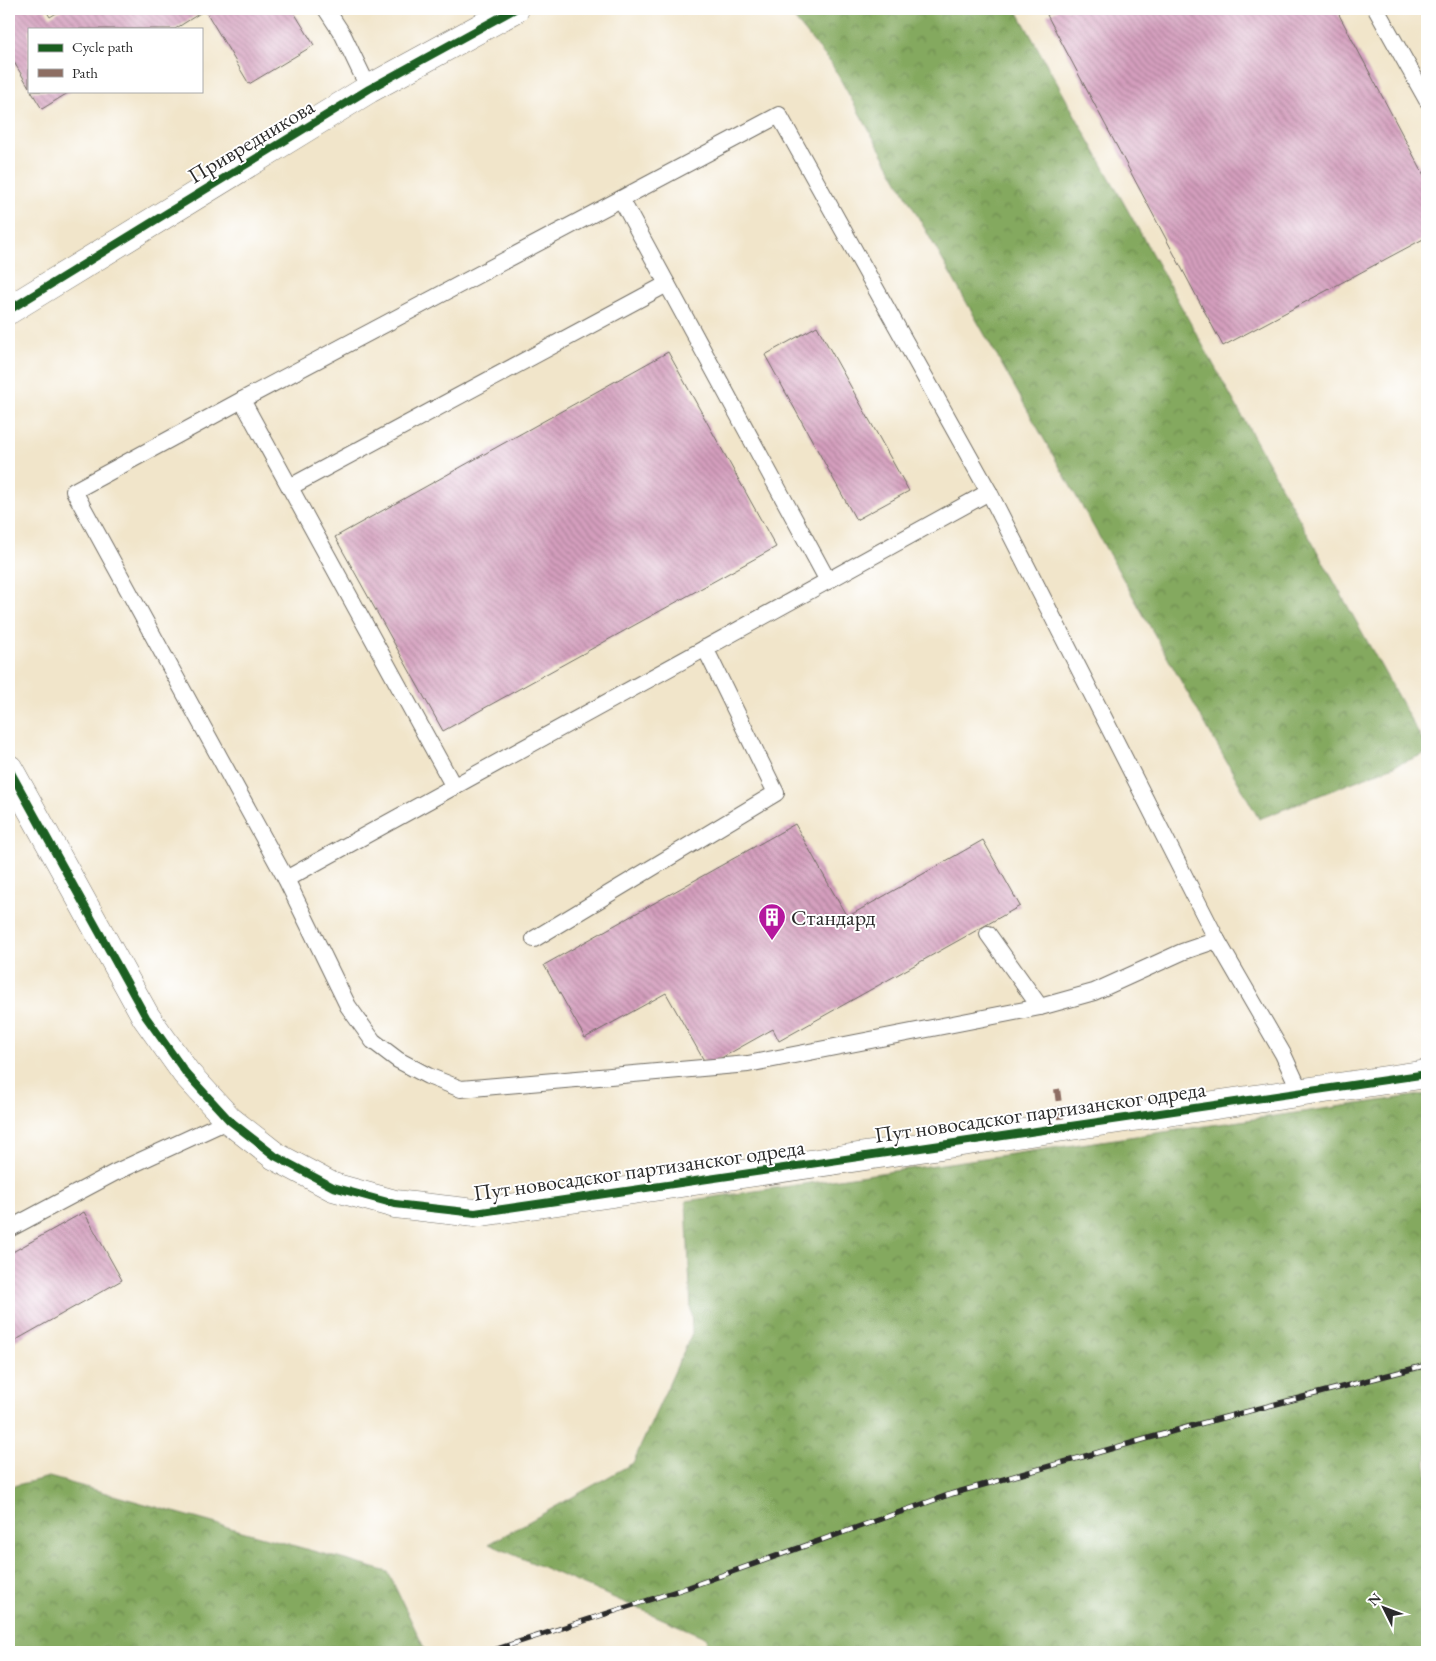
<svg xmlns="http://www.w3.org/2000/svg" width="1436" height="1661" font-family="'EB Garamond',serif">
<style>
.forest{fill:url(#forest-crowns);stroke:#586a45}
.building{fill:url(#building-back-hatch)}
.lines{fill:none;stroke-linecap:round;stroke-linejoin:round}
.lane-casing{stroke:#706c63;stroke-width:18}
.street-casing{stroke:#706c63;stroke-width:29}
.secondary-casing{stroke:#706c63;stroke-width:29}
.lane{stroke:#fff;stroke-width:16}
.street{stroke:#fff;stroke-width:28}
.secondary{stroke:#fff;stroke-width:28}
.rail-casing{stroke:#2b2b2b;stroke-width:5.5}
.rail{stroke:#fff;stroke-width:4;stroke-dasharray:11;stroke-linecap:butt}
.quiet{stroke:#8d6e63;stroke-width:6;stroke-dasharray:12 6;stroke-linecap:butt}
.cycleway-casing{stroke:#fff;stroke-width:11}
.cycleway{stroke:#1b5e20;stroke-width:8}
.labels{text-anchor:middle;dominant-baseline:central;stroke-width:4;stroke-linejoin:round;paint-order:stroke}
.street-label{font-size:22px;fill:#2b2b2b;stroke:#fff}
.poi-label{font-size:22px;fill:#2b2b2b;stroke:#fff;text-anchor:start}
</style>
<defs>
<pattern id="forest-crowns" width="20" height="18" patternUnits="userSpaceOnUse" patternTransform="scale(1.25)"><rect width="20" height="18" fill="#84a95f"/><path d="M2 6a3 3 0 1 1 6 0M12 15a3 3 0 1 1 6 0" fill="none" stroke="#6c8a4f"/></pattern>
<pattern id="building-back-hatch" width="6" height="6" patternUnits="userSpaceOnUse" patternTransform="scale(1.25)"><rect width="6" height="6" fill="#d49ebd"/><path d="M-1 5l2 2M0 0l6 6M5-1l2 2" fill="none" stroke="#ac819a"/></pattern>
</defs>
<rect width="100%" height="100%" fill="#fff"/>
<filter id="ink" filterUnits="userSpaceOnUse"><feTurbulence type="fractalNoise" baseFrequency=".02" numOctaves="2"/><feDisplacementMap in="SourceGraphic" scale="10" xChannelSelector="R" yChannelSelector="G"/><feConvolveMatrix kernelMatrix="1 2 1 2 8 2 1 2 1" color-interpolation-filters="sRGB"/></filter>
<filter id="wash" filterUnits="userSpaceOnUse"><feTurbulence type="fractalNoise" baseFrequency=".0096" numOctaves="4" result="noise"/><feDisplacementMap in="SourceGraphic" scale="20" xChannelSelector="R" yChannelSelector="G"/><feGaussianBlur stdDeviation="1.12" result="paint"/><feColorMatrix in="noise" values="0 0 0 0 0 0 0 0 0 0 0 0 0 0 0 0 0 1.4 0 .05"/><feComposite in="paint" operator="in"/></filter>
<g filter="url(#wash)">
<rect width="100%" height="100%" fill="#f1e5ca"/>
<!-- forest -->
<g class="forest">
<path d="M786 9H1016L1427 749V753L1259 819 831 63Z"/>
<path d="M1427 1094V1652H705L707 1638 489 1544 633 1463 692 1333 686 1201Z"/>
<path d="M49 1477 388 1572 426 1652H9V1487Z"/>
</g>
<g id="blocks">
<!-- building -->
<g class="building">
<path d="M12 9H45L50 17 63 9H292L314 45 249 84 205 10 175 29H29V87L9 54V11Z"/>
<path d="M1059 9H1336L1427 181V237L1223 346 1047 15Z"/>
<path d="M31 91H71L42 109Z"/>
<path d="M817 326 909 491 856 520 765 355Z"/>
<path d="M668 352 776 547 443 731 335 537Z"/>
<path d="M795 824 847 917 983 840 1020 906 779 1041 773 1029 707 1066 666 993 585 1038 544 965Z"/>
<path d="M84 1212 122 1280 9 1344V1254Z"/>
</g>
</g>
</g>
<g filter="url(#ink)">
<use href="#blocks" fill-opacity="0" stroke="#706c63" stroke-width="1"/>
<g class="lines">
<!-- lane casing -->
<g class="lane-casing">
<g id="lane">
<path d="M326 9 343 35 369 89"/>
<path d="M1376 9 1427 100"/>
<path d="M621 199 828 581"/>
<path d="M242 400 74 491 286 879 348 1006 373 1041 398 1060 428 1076 461 1089 748 1064 1040 1007 1094 992 1182 952 1217 940"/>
<path d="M290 487 667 284"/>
<path d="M454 787 242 400 779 115 989 492 1217 940 1283 1054 1300 1091"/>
<path d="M286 879 989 492"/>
<path d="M988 934 1040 1007"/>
<path d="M534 939 776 793 705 648"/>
<path d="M9 1229 114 1173 229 1120"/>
</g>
</g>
<!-- street casing -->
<g class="street-casing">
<path id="street" d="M9 310 369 89 515 9"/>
</g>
<!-- secondary casing -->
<g class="secondary-casing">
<path id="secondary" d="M9 769 146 1017 186 1073 229 1120 275 1156 333 1187 395 1204 475 1213 1427 1074"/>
</g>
<!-- lane -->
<use href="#lane" class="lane"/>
<!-- street -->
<use href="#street" class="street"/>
<!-- secondary -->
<use href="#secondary" class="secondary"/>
<!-- rail casing -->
<g class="rail-casing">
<path id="rail" d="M488 1652 689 1587 951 1494 1195 1425 1427 1365"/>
</g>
<!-- rail -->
<use href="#rail" class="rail"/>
<!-- quiet -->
<path class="quiet" d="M1057 1089 1062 1126"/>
<!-- cycleway casing -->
<g class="cycleway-casing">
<g id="cycleway">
<path d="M9 310 369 89 515 9"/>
<path d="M9 769 146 1017 186 1073 229 1120 275 1156 333 1187 395 1204 475 1213 1427 1074"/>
</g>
</g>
<!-- cycleway -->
<use href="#cycleway" class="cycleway"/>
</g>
</g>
<!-- icons -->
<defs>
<g id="building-pin" transform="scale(1.4375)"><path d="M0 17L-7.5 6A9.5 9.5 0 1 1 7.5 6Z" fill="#b5179e" stroke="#fff"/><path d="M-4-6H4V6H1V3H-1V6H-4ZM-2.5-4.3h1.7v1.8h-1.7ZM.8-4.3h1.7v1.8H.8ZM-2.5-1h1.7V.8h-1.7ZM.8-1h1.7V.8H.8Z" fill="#fff"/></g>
</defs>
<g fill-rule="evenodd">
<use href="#building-pin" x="772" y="917"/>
</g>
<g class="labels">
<!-- street labels -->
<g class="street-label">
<text transform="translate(251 141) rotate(-31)">Привредникова</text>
<text transform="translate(1040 1112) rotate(-8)">Пут новосадског партизанског одреда</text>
<text transform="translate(639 1170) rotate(-8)">Пут новосадског партизанског одреда</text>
</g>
<!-- poi labels -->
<g class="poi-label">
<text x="791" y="917">Стандард</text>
</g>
</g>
<!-- margin -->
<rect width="1436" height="1661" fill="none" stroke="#fff" stroke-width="30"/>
<!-- legend -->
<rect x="28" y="28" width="175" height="65" fill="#ffffff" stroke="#aaaaaa"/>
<rect x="38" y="44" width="25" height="8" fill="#1b5e20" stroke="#aaaaaa"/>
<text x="72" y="52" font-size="15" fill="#2b2b2b">Cycle path</text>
<rect x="38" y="69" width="25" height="8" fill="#8d6e63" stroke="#aaaaaa"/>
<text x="72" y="78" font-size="15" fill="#2b2b2b">Path</text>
<!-- north arrow -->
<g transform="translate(1384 1608) rotate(312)" stroke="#ffffff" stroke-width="4" paint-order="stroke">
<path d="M0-4L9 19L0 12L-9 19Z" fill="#2b2b2b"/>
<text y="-8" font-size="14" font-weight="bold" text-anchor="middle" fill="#2b2b2b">N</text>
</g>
</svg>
